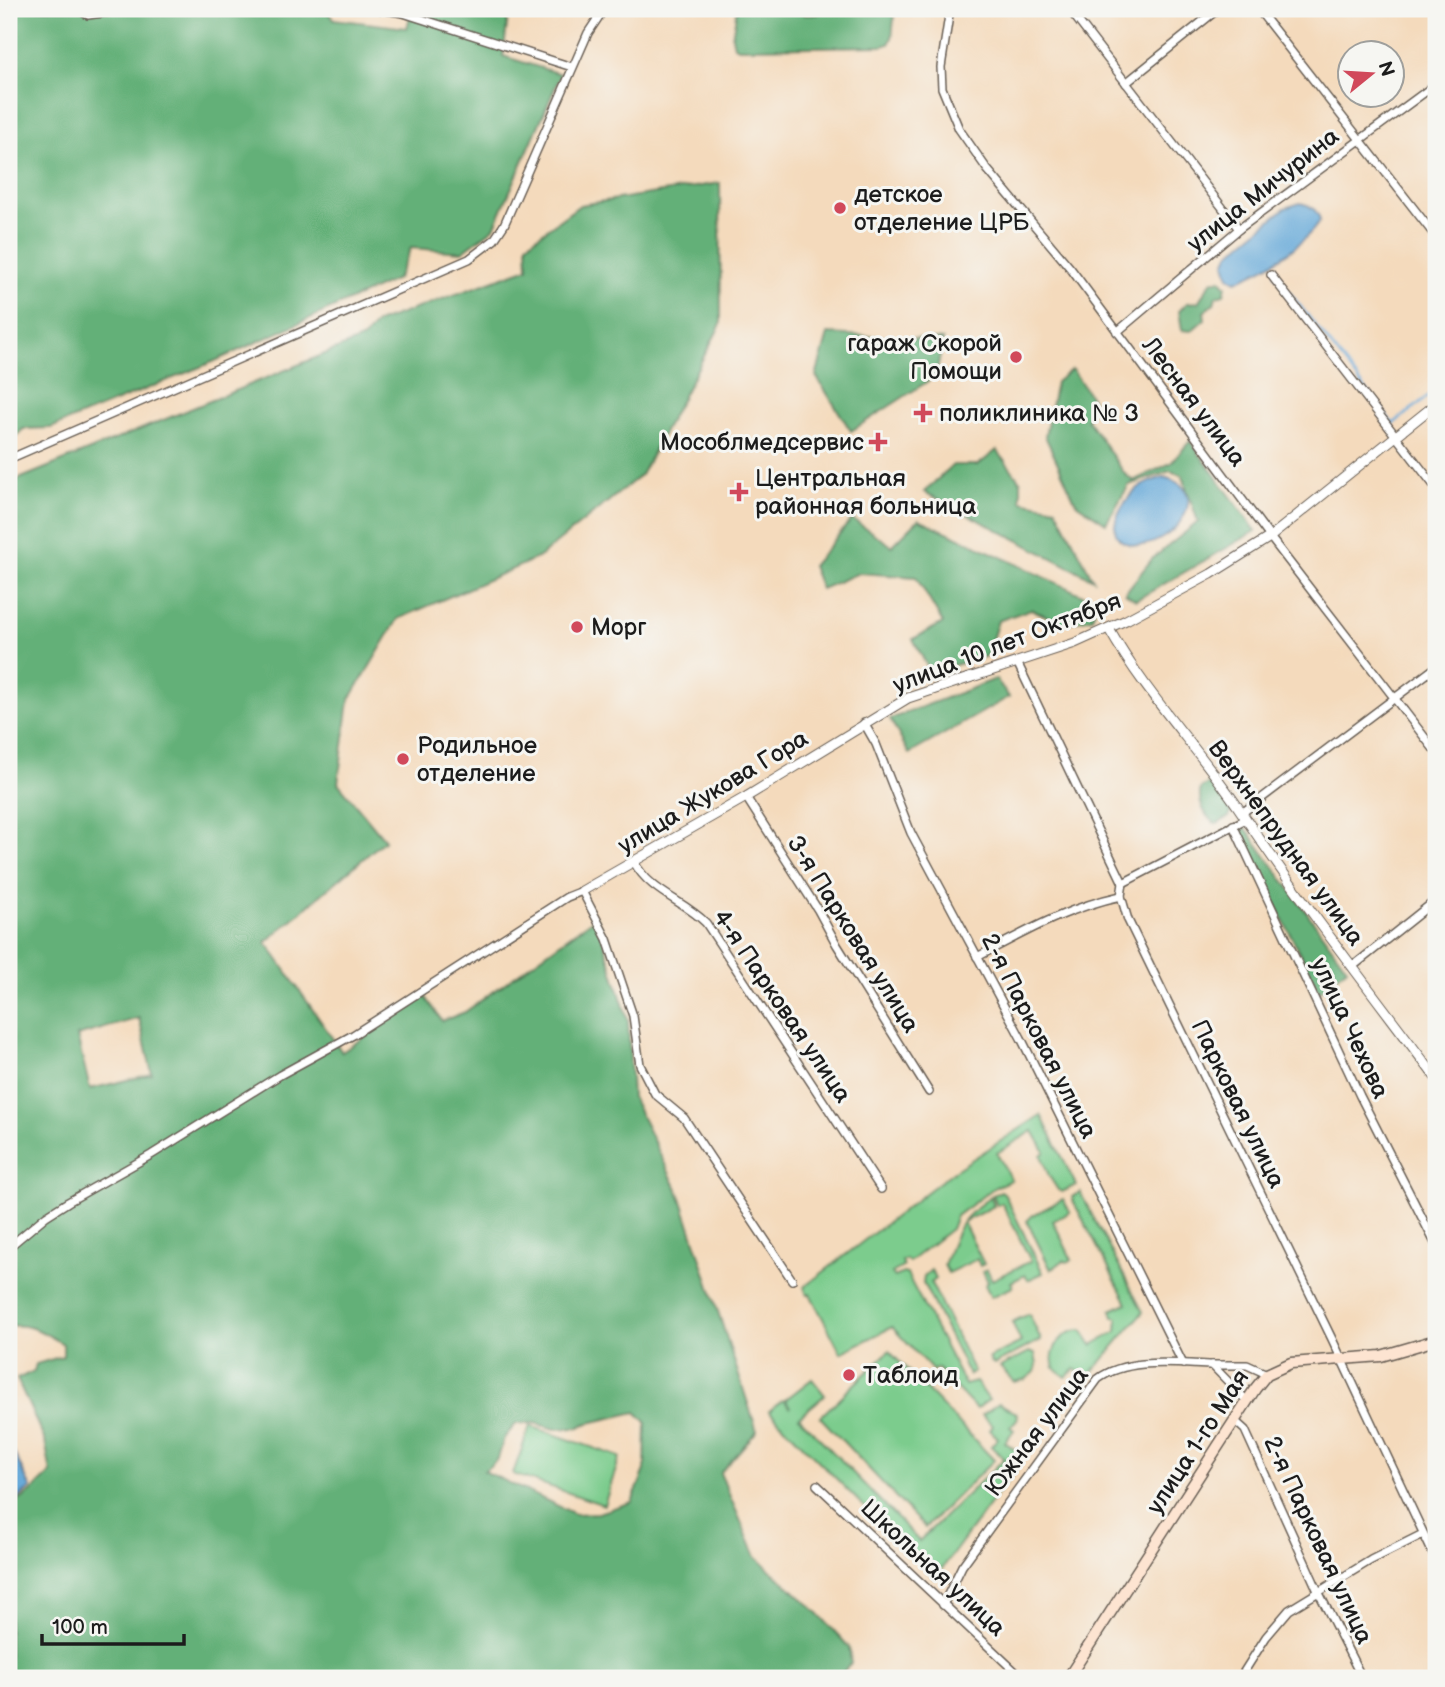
<svg xmlns="http://www.w3.org/2000/svg" width="1445" height="1687" font-family="'Balsamiq Sans',sans-serif">
<style>
.green{fill:#7bcc8d;stroke:#4c7454;stroke-width:2}
.forest{fill:#64b078;stroke:#40664a;stroke-width:2;fill-rule:evenodd}
.water{fill:#63a7d8;stroke:#40627a;stroke-width:2}
.lines{fill:none;stroke-linecap:round;stroke-linejoin:round}
.stream{stroke:#63a7d8;stroke-width:2.5}
.minor-casing{stroke:#685e54;stroke-width:10}
.tertiary-casing{stroke:#685e54;stroke-width:11}
.secondary-casing{stroke:#685e54;stroke-width:13}
.minor{stroke:#fff;stroke-width:7}
.tertiary{stroke:#fff;stroke-width:9}
.secondary{stroke:#fde4d1;stroke-width:10}
.poi-dot{fill:#d1495b;stroke:#f6f6f2;stroke-width:2.5}
.labels{text-anchor:middle;dominant-baseline:central;stroke-width:6;stroke-linejoin:round;paint-order:stroke}
.street-label{font-size:24px;fill:#1c1c1c;stroke:#f6f6f2}
.poi-label{font-size:24px;fill:#1c1c1c;stroke:#f6f6f2;text-anchor:start}
</style>
<rect width="100%" height="100%" fill="#f6f6f2"/>
<filter id="ink" filterUnits="userSpaceOnUse"><feTurbulence type="fractalNoise" baseFrequency=".0143" numOctaves="2"/><feDisplacementMap in="SourceGraphic" scale="14" xChannelSelector="R" yChannelSelector="G"/><feConvolveMatrix kernelMatrix="1 2 1 2 8 2 1 2 1" color-interpolation-filters="sRGB"/></filter>
<filter id="wash" filterUnits="userSpaceOnUse"><feTurbulence type="fractalNoise" baseFrequency=".00686" numOctaves="4" result="noise"/><feDisplacementMap in="SourceGraphic" scale="28" xChannelSelector="R" yChannelSelector="G"/><feGaussianBlur stdDeviation="1.57" result="paint"/><feColorMatrix in="noise" values="0 0 0 0 0 0 0 0 0 0 0 0 0 0 0 0 0 1.4 0 .05"/><feComposite in="paint" operator="in"/></filter>
<g filter="url(#wash)">
<rect width="100%" height="100%" fill="#f4dabc"/>
<!-- green -->
<g class="green">
<path d="M1041 1115 1076 1185 1062 1192 1058 1190 1049 1176 1041 1155 1045 1152 1033 1131 997 1153 1011 1180 995 1187 956 1216 951 1229 909 1262 906 1259 902 1261 904 1266 892 1273 895 1277 903 1273 907 1274 965 1385 976 1382 989 1400 976 1409 937 1368 933 1371 892 1327 841 1353 810 1294 807 1295 804 1287 954 1171Z"/>
<path d="M1001 1191 1004 1193 1043 1273 1028 1280 1025 1275 1011 1282 1013 1287 991 1297 985 1285 988 1282 983 1271 987 1269 992 1280 1031 1261 1002 1203 997 1205 993 1195Z"/>
<path d="M1080 1192 1143 1312 1079 1388 1074 1383 1081 1374 1075 1369 1066 1377 1054 1368C1048 1349 1063 1330 1082 1330L1092 1345 1117 1331 1118 1318 1113 1317 1111 1310 1127 1303 1073 1201 1072 1197Z"/>
<path d="M991 1196 994 1206 963 1222 984 1264 980 1266 977 1259 948 1273 944 1265C958 1228 958 1221 991 1196Z"/>
<path d="M1063 1199 1070 1212 1053 1221 1072 1260 1067 1262 1064 1260 1051 1270 1027 1221 1033 1215Z"/>
<path d="M931 1270 936 1279 931 1283 974 1372 969 1375 923 1283 924 1276Z"/>
<path d="M1029 1314 1041 1340 995 1364 992 1363 989 1358 1021 1342 1012 1322Z"/>
<path d="M889 1351 994 1460 925 1528 820 1417Z"/>
<path d="M1029 1352 1035 1354 1037 1365 1035 1372 1026 1379 1014 1382 1000 1367Z"/>
<path d="M812 1379 825 1395 799 1417 919 1541 1004 1459 991 1446 998 1438 990 1430 993 1426 982 1415 999 1403 1016 1413 1018 1418 1010 1427 1014 1430 1005 1442 1025 1457 935 1578 769 1411 783 1400 791 1408 785 1400Z"/>
<path d="M530 1426 620 1457 604 1505 513 1474Z"/>
</g>
<!-- forest -->
<g class="forest">
<path d="M9 9H325L334 19 407 28 412 9H509L503 56 561 74 494 228 462 252 411 248 397 279 215 361 51 428 23 429 9 446Z"/>
<path d="M737 9H792L806 15 818 14 824 9H895L892 38 889 44 883 46 739 48 734 46 732 37Z"/>
<path d="M720 183 721 324 641 475 538 558 398 619 349 701 338 783 385 840 266 942 342 1052 425 996 442 1021 465 1012 596 917 628 1020 632 1097 680 1195 757 1431 720 1473 756 1557 817 1612 849 1647 851 1663 838 1678H9V1508L31 1492 51 1473 45 1441 17 1379 34 1371 36 1364 63 1356V1344C44 1333 31 1323 9 1326V483L364 338 376 323 528 268 527 244 580 205ZM139 1018 152 1074 90 1089 77 1036ZM636 1412 646 1422 645 1470 632 1502 598 1513 575 1514 484 1471 498 1459 504 1438 516 1424 534 1423 555 1429 577 1428 585 1424Z"/>
<path d="M1220 279 1226 286 1224 294 1216 296 1214 304 1204 312 1205 319 1191 331 1182 330 1179 311 1187 303 1198 302 1211 282Z"/>
<path d="M828 334 943 340 936 376 851 431 816 376Z"/>
<path d="M1072 369 1096 405 1087 419 1125 474 1133 481 1171 463 1190 441 1256 531 1136 600 1125 593 1152 559 1198 522 1182 475 1170 471 1129 485 1106 523 1076 503 1045 436 1056 382Z"/>
<path d="M997 450 1021 482V501L1056 508 1093 579 924 492 953 465H978Z"/>
<path d="M852 519 892 546 919 519 1098 602 1092 618 1063 624 1031 609 998 621 987 656 930 672 913 639 943 623 916 577 859 573 821 589 812 566Z"/>
<path d="M996 679 1009 697 909 754 890 719Z"/>
<path d="M1208 784 1216 787 1231 812 1229 817 1217 824C1205 819 1197 800 1201 788Z"/>
<path d="M1245 827 1347 968 1319 992 1239 831Z"/>
</g>
<!-- water -->
<g class="water">
<path d="M1300 203C1310 205 1318 210 1320 221 1301 248 1266 269 1236 281L1229 277 1225 263 1229 254 1285 208Z"/>
<path d="M1163 477C1218 489 1171 550 1134 545 1098 540 1121 502 1138 488 1146 483 1154 480 1163 477Z"/>
<path d="M9 1443 31 1488 9 1506Z"/>
</g>
<g class="lines">
<!-- stream -->
<path class="stream" d="M1275 274 1393 424 1436 390"/>
</g>
</g>
<g filter="url(#ink)">
<g class="lines">
<!-- minor casing -->
<g class="minor-casing">
<g id="minor">
<path d="M77 9 88 15 132 9"/>
<path d="M379 9 403 13 572 67"/>
<path d="M950 9 941 67 942 88 959 129 987 169 1071 269 1270 537 1436 752"/>
<path d="M1069 9 1239 229"/>
<path d="M1258 9 1436 237"/>
<path d="M1126 83 1218 9"/>
<path d="M1271 275 1436 488"/>
<path d="M1117 332 1239 229 1436 84"/>
<path d="M9 459 469 259 494 240 504 225 588 33 604 9"/>
<path d="M1017 662 1123 883 1121 896 1128 920 1332 1339 1436 1560"/>
<path d="M864 723 876 744 911 833 1021 1038 1183 1364"/>
<path d="M746 797 818 910 837 945 929 1092"/>
<path d="M1242 813 1436 667"/>
<path d="M1233 825 1360 1096 1436 1245"/>
<path d="M634 862C650 892 683 900 706 923L881 1189"/>
<path d="M1123 883 1246 819"/>
<path d="M977 957C1027 931 1066 908 1121 896"/>
<path d="M1352 967 1436 900"/>
<path d="M9 1247 46 1216 68 1202 151 1155 280 1075 353 1035 567 897 582 891 607 939 633 1016 640 1065 655 1094 684 1118 792 1280"/>
<path d="M1247 1401 1212 1365H1247L1267 1374"/>
<path d="M1235 1421 1245 1430 1318 1591 1362 1678"/>
<path d="M817 1485 1022 1678"/>
<path d="M943 1605 962 1566 1098 1379C1128 1357 1176 1364 1212 1365"/>
<path d="M1240 1678 1266 1637 1289 1610 1371 1560 1423 1534"/>
</g>
</g>
<!-- tertiary casing -->
<g class="tertiary-casing">
<g id="tertiary">
<path d="M1109 629C1146 695 1200 750 1242 813 1303 904 1371 991 1436 1078"/>
<path d="M582 891 746 797 908 698 1075 643 1126 620 1211 574 1270 537 1436 404"/>
</g>
</g>
<!-- secondary casing -->
<g class="secondary-casing">
<path id="secondary" d="M1068 1678 1255 1389 1267 1374 1291 1363 1381 1356 1436 1340"/>
</g>
<!-- minor -->
<use href="#minor" class="minor"/>
<!-- tertiary -->
<use href="#tertiary" class="tertiary"/>
<!-- secondary -->
<use href="#secondary" class="secondary"/>
</g>
</g>
<!-- markers -->
<g class="poi-dot">
<circle cx="840" cy="208" r="7"/>
<circle cx="1016" cy="357" r="7"/>
<path d="M919.5 402.5h7v7h7v7h-7v7h-7v-7h-7v-7h7z"/>
<path d="M874.5 431.5h7v7h7v7h-7v7h-7v-7h-7v-7h7z"/>
<path d="M735.5 481.5h7v7h7v7h-7v7h-7v-7h-7v-7h7z"/>
<circle cx="577" cy="627" r="7"/>
<circle cx="403" cy="759" r="7"/>
<circle cx="849" cy="1375" r="7"/>
</g>
<g class="labels">
<!-- street labels -->
<g class="street-label">
<text transform="translate(1263 190) rotate(-38)">улица Мичурина</text>
<text transform="translate(1194 402) rotate(53)">Лесная улица</text>
<text transform="translate(1007 643) rotate(-21)">улица 10 лет Октября</text>
<text transform="translate(713 792) rotate(-31)">улица Жукова Гора</text>
<text transform="translate(1286 843) rotate(54)">Верхнепрудная улица</text>
<text transform="translate(853 934) rotate(58)">3-я Парковая улица</text>
<text transform="translate(782 1006) rotate(56)">4-я Парковая улица</text>
<text transform="translate(1350 1028) rotate(65)">улица Чехова</text>
<text transform="translate(1039 1036) rotate(63)">2-я Парковая улица</text>
<text transform="translate(1238 1104) rotate(64)">Парковая улица</text>
<text transform="translate(1037 1432) rotate(-53)">Южная улица</text>
<text transform="translate(1198 1442) rotate(-57)">улица 1-го Мая</text>
<text transform="translate(1318 1540) rotate(65)">2-я Парковая улица</text>
<text transform="translate(933 1568) rotate(43)">Школьная улица</text>
</g>
<!-- poi labels -->
<g class="poi-label">
<text x="854" y="194">детское<tspan x="854" dy="28">отделение ЦРБ</tspan></text>
<text x="1002" y="343" text-anchor="end">гараж Скорой<tspan x="1002" dy="28">Помощи</tspan></text>
<text x="939" y="413">поликлиника № 3</text>
<text x="864" y="442" text-anchor="end">Мособлмедсервис</text>
<text x="755" y="478">Центральная<tspan x="755" dy="28">районная больница</tspan></text>
<text x="591" y="627">Морг</text>
<text x="417" y="745">Родильное<tspan x="417" dy="28">отделение</tspan></text>
<text x="863" y="1375">Таблоид</text>
</g>
</g>
<!-- margin -->
<rect width="1445" height="1687" fill="none" stroke="#f6f6f2" stroke-width="35"/>
<!-- north arrow -->
<g transform="translate(1371 74) rotate(72)"><circle r="33" fill="#f6f6f2" stroke="#9f9f9c" stroke-width="2"/>
<path d="M0-5L12 26L0 18L-12 26Z" fill="#d1495b"/>
<text y="-10" font-size="19" font-weight="bold" text-anchor="middle" fill="#1c1c1c">N</text>
</g>
<!-- scale -->
<path d="M42 1634v10h142v-10" fill="none" stroke="#1c1c1c" stroke-width="3.5"/>
<text x="52" y="1634" font-size="21" fill="#1c1c1c" stroke="#f6f6f2" stroke-width="5" paint-order="stroke">100 m</text>
</svg>
